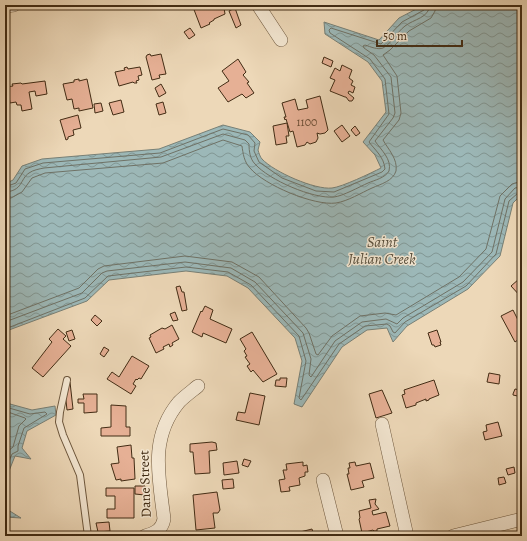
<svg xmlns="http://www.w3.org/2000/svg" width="527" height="541" font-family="Alegreya,serif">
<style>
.water{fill:url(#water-waves);stroke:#788076}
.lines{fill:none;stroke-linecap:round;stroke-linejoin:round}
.shore{stroke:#6f7266;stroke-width:1}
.building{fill:#e6b095;stroke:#422c14}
.lane-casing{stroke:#6d573d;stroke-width:8}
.street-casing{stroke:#6d573d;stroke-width:14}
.lane{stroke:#f3e6d1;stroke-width:6}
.street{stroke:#f3e6d1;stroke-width:13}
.labels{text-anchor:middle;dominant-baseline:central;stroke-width:3;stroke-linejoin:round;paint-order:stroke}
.number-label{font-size:12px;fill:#6b4d34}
.street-label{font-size:14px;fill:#422c14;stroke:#f3e6d1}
.water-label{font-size:15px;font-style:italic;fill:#584f3d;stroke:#f3e6d1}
</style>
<defs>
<pattern id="water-waves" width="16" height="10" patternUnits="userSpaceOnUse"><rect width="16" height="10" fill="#9cb8b8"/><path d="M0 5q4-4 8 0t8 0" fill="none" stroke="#819694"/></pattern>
</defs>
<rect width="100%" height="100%" fill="#edd8b8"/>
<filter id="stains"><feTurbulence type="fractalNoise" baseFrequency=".005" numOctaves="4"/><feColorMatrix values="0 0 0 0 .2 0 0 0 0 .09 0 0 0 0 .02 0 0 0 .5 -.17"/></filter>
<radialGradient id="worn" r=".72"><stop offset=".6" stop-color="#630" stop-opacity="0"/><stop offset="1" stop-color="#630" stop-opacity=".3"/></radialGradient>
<!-- water -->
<g class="water">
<path d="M424 5H522V194L513 203 500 256 468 289 407 326 393 342 387 328 367 330 342 347 302 407 294 404 302 361 295 338 248 288 227 276 186 271 109 280 87 301 9 330 5 339V184L13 180 22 166 42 159 159 149 223 125 250 132 260 142 258 150C259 153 260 157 262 159 274 172 315 190 332 188 342 187 371 173 381 168L375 155 363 142 386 112 382 81 368 62 325 34 324 22 379 40 399 18Z"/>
<path d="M5 396 10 404 32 410 55 406 56 415 27 431 22 448 31 459 15 456 5 481Z"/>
<path d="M5 508 21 518 5 517Z"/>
</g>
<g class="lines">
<!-- shore -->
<g class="shore">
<path d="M5 187 16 183 25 169 43 163 160 153 223 129 248 135 255 143 254 151 259 162 282 178 316 191 334 192 382 172 385 169C384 157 375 150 369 142L389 114 385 79 370 59 330 33 329 30 331 28 381 44 402 22 424 10 425 5"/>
<path d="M5 192C23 191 20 179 29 173 33 170 39 169 44 168L161 157 223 134 245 140 249 144C249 151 250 159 255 164 269 180 313 199 334 197 343 196 359 187 368 183 375 180 385 178 389 171 392 159 381 150 375 141L393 118 395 113 391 77 374 55 364 48 363 46 365 45C371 47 378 50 383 48 392 43 397 32 405 26 414 19 429 18 430 5"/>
<path d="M5 198H11L22 192 32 178 45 173 163 163 223 140 242 146C243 153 244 162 250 168 264 185 314 206 336 203 348 201 361 193 372 188 381 184 393 181 396 171 398 159 388 149 383 140L399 120 401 113 397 76 383 55 390 50 409 31 431 18 435 11 436 5"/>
<path d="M5 316 79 288 98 269 104 266 185 256 232 262 259 277 306 328 309 333 316 354 318 355 332 336 360 316 385 313 396 315 459 277 486 249 500 196 512 184 522 181"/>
<path d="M5 322 82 293 102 273 107 271 185 262 231 268 255 282 303 333 311 359 309 375 311 377 335 341 362 322 386 319 397 324 403 318 463 282 492 252 505 199 515 188 522 187"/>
<path d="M5 329 85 298 108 276 186 267 228 272 251 285 299 336 306 361 299 398 301 400 339 344 365 326 387 324 390 326 393 332 395 333 405 322 466 286 496 254 509 201 518 193 522 192"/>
<path d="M5 403 9 408 30 414 45 412 47 414 24 428 18 446V451L12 454 5 471"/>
<path d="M5 411 25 418 26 419 19 426 13 447 8 451 5 458"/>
</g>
</g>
<!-- building -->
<g class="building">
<path d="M198 5H232L224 8 225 14 214 19V20L209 23 210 24 201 28 193 7Z"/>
<path d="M235 8 241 25 236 28 229 11Z"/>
<path d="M190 28 195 35 189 39 184 32Z"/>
<path d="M150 54 151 56 161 54 166 74 159 75 160 78 152 80 146 57 147 55Z"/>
<path d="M324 57 333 61 331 67 322 63Z"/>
<path d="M238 59 246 72 243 75 249 82 247 83 254 93 246 98 242 94 228 102 218 88 229 81 222 71Z"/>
<path d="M342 65 352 70 349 78 353 81 351 85 355 87 353 93 349 91 348 93 354 98 352 101H349L346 97H345L330 91 335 80 330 78 335 68 340 71Z"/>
<path d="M127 67 128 69 140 67 142 75 138 76 139 80 136 81 137 83H134L133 82 119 86 115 72 125 70 124 68Z"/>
<path d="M79 79V81L87 79 93 108 79 111V108L74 109 72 99 67 100 63 84 74 82V80Z"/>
<path d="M45 81 47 94 36 96 35 91 29 92 32 109 22 111 21 105H17L16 102 10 103 9 96H5V87L13 86 12 84 21 83 22 84Z"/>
<path d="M161 84 166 93 159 97 155 88Z"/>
<path d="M320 96 328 130 325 133 320 134 317 133 318 138 316 142 310 144 307 142 305 145 297 147 293 131 290 132 286 119 285 120 284 117H286L282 103 295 99 298 110 308 108 306 100Z"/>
<path d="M121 100 124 112 113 115 109 103Z"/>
<path d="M163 102 166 113 159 115 156 104Z"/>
<path d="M101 103 103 111 95 113 94 104Z"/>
<path d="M78 115 81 128 73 130 74 135 68 137V139L66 140 60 120Z"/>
<path d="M287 123 289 136H286L287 143 276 145 273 126Z"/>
<path d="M342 125 350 136 342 142 334 131Z"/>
<path d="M355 126 360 133 356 136 351 130Z"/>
<path d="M519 279 522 282V298L511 286Z"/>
<path d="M180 286 182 292H184L187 310 182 311 176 287Z"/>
<path d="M205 306 213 310 210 319 232 329 226 343 203 333 202 337 192 332 201 311 202 312Z"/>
<path d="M513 310 522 328V334H521L522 337 515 342 501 316Z"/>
<path d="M175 312 178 320 173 321 170 314Z"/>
<path d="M95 315 102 321 97 326 91 320Z"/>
<path d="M172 325 179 339 172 343 173 345 170 347 169 344 163 347 164 349 156 353 149 338 151 337 150 335 162 328 165 329Z"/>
<path d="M58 329 66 336 63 339 71 346 43 377 32 368 52 342 49 339Z"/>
<path d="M72 330 75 339 69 341 66 332Z"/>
<path d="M437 330 441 342H440L441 345 435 347 434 345H432L428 333Z"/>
<path d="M252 332 277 374 263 382 253 370 251 372 247 366 250 364 245 357 247 356 244 351 246 349 240 339Z"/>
<path d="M104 347 109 350 104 357 100 354Z"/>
<path d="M132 356 149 366 141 379 139 378 137 380 136 379 133 384 136 386 131 394 107 379 112 372 119 377Z"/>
<path d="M489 373 500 375 499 384 487 382Z"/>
<path d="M280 378H287L286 387 275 386 276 380H280Z"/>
<path d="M434 380 439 395 429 399V400L426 401V399L416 403V405L406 408 402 395 405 394 404 390Z"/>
<path d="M64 382H70L73 409 67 410Z"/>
<path d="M521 384H522V410H519L522 397 513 395V394L515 389 520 390Z"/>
<path d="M382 390 392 413 376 418 369 394Z"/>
<path d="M250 393 265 396 259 425 236 420 238 412 245 413Z"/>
<path d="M83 394H97V412L84 413V403H78V399H84Z"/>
<path d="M111 405 126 406V427H130V436H101V428L111 427Z"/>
<path d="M498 422 502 436 485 440 483 432 487 431 486 425Z"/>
<path d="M212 442 216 443 217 450 209 451 210 473 195 474 193 452H190V444Z"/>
<path d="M131 445 132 458H134L135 479 121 481V479L116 480 111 464 119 463 117 447Z"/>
<path d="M244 459 251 461 248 467 242 465Z"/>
<path d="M237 461 239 473 224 475 223 463Z"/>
<path d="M303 462V466L307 465 308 472H305V476L299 478 300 485 289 487 290 491 281 492 279 480 285 479 283 470H287L286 464Z"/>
<path d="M355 462 356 466 370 463 374 478 362 481 364 487 351 490 347 474H349L348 468H350L349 463Z"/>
<path d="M514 467 515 473 508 475 506 469Z"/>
<path d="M504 477 506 483 499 485 498 478Z"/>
<path d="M233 479 234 488 223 489 222 480Z"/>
<path d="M135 486H145V495L135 494Z"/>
<path d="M106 488H134V518H107V509H115V496H106Z"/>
<path d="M217 492 220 510 218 513H213L215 528 196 530 193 495Z"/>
<path d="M376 499 375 504 379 509 372 511 373 515 386 512 390 526 377 529V531H374L373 530 362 533 359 519 360 518 359 511 371 508 369 500Z"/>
<path d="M109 522 110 531 98 532 96 523Z"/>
<path d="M312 529 314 536H302L300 532Z"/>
<path d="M108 532 109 536H98V534Z"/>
</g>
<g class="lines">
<!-- lane casing -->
<g class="lane-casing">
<path id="lane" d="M67 380 60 412 59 422 63 435 80 475 88 536"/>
</g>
<!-- street casing -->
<g class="street-casing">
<g id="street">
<path d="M258 5 281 40"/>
<path d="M5 6 14 5"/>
<path d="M382 424 407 536"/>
<path d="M323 480 337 536"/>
<path d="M145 536C155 533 162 530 164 519 159 477 149 438 179 402 185 396 192 391 198 386"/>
<path d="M453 536 522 519"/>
</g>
</g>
<!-- lane -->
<use href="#lane" class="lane"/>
<!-- street -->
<use href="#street" class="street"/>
</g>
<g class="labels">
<!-- number labels -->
<g class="number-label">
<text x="307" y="122">1100</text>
</g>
<!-- street labels -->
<g class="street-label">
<text transform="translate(145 484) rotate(-92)">Dane Street</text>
</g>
<!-- water labels -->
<g class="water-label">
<text x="382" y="242">Saint<tspan x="382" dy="17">Julian Creek</tspan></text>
</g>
</g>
<!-- margin -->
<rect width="527" height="541" fill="none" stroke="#edd8b8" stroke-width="20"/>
<rect x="6" y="6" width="515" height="529" fill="none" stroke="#422c14" stroke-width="2"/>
<rect x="10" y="10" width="507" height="521" fill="none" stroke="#422c14"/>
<!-- scale -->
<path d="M377 40v6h85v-6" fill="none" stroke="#422c14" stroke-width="2"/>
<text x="383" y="40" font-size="12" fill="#422c14" stroke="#f3e6d1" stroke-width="3" paint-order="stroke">50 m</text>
<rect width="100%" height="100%" filter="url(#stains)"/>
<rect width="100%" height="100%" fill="url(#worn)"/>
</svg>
